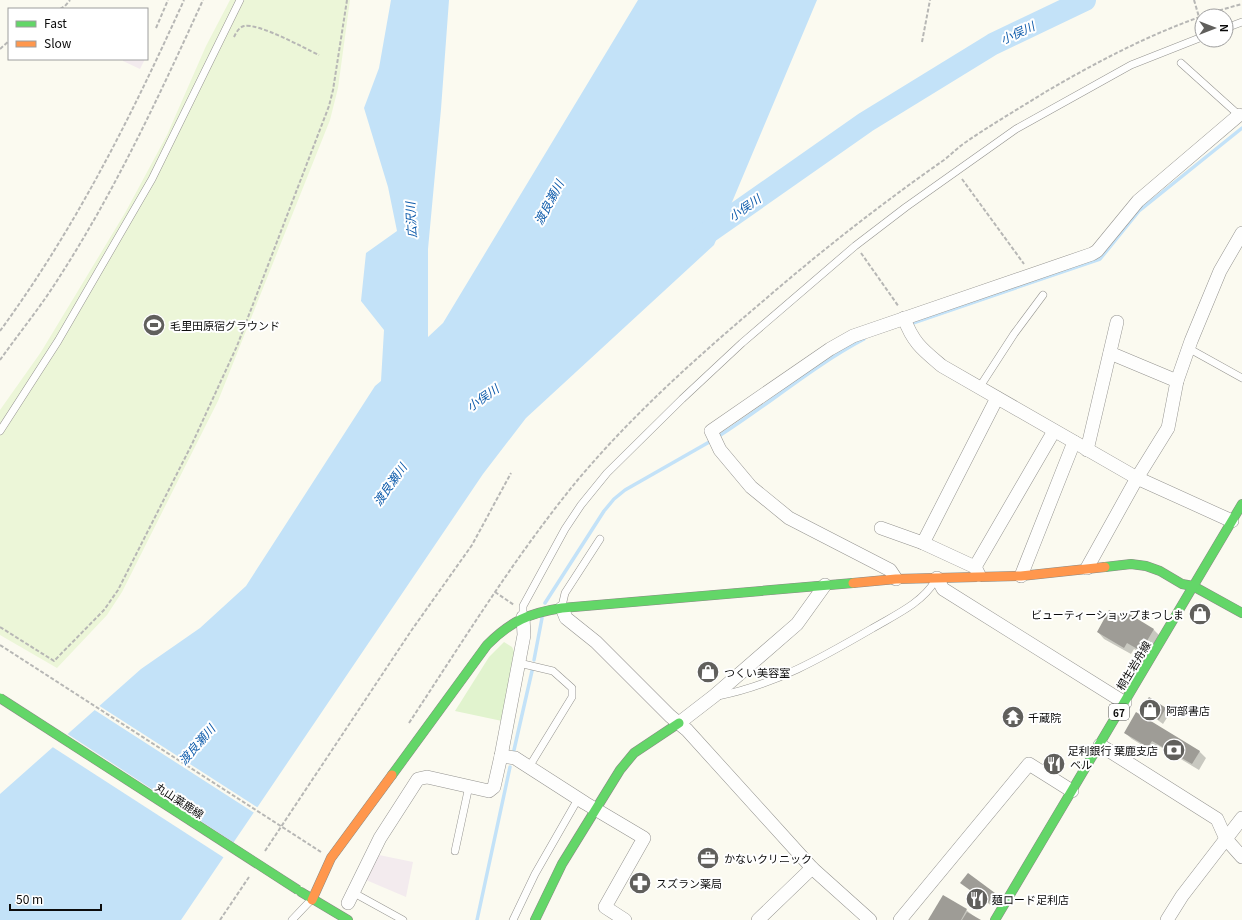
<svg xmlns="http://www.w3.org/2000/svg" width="1242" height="920" font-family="Georgia,'Noto Sans JP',serif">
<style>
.industrial{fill:#f3ebee}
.green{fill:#e1f3ce}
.pitch{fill:#ecf6d8}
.water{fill:#c3e2f8}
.pier{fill:#fbfaf0}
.shadow{fill:#0003}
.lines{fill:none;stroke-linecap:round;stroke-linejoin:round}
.stream{stroke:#c3e2f8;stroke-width:3.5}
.river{stroke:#c3e2f8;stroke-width:22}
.building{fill:#9e9c96}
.lane-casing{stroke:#94938f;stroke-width:8}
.street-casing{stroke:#94938f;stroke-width:14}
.fast-casing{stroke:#8a8a85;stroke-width:10}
.slow-casing{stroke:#8a8a85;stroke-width:10}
.path{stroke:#b7b7b5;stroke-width:2;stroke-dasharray:4 2;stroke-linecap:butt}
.lane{stroke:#fefefd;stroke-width:7}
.street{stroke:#fefefd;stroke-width:13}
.fast{stroke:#63d668;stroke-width:9}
.slow{stroke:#ff974d;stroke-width:9}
.fast-bridge-casing{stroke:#8a8a85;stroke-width:10;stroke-linecap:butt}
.path-bridge{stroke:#b7b7b5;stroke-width:2;stroke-dasharray:4 2;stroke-linecap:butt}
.fast-bridge{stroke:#63d668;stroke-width:9}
.labels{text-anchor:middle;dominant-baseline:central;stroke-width:4;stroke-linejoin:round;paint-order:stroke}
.shield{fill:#fff;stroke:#555;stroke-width:1}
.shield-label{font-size:10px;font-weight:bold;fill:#0c0c0c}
.poi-label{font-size:11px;fill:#0c0c0c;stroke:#fff;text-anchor:start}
.street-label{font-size:11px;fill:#0c0c0c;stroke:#fff}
.water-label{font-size:12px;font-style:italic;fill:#0a59aa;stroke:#fff}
</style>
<rect width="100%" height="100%" fill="#fbfaf0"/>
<!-- industrial -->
<g class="industrial">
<path d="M123 59H145L140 69 123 61Z"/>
<path d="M379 855 413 862 406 897 366 880Z"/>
</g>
<!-- green -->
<path class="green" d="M504 642 512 647 516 655 502 721 455 711 489 657Z"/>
<!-- pitch -->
<path class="pitch" d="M230 0H350L338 88 330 120 218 401 122 592 107 615 57 668 0 635V410L41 352 125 213 167 135 206 46Z"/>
<!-- water -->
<path class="water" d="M391 0H449L441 109 428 249V337L443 323 638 0H817L714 245 526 418 483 474 181 920H0V794L141 669 200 628 246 586 375 386 381 381 384 330 361 301 366 253 397 231 388 187 364 108 379 68Z"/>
<!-- pier -->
<g class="pier">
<path d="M98 705 260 809 256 814 93 709Z"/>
<path d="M66 733 236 844 226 859 51 746Z"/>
</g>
<!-- shadow -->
<g class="shadow">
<path d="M1126 613 1154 630 1160 636 1148 657 1134 649 1131 654 1104 639 1098 632 1123 620Z"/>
<path d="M1149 698 1170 713 1163 724 1143 709Z"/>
<path d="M1125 733 1199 751 1206 758 1199 770 1159 746 1155 753 1132 739Z"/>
<path d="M968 874 999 898 993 907 962 883Z"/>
<path d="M966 910 979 920H930Z"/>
</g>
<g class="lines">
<!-- stream -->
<g class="stream">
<path d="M910 324 1100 259 1139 211 1242 128"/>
<path d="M719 436C768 405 813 366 864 339"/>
<path d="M545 603 604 511 614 499 625 490 711 441"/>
<path d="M534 660 542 618"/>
<path d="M514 750 532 671"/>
<path d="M477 920 510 767"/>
</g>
<!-- river -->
<path class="river" d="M699 239 866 122 993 44 1085 0"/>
</g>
<!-- building -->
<g class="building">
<path d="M1109 610 1123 618 1126 612 1154 629 1141 651 1127 643 1124 648 1097 632Z"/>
<path d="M1149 697 1166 708 1159 720 1141 709Z"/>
<path d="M1136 712 1200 751 1192 764 1152 741 1148 747 1124 733Z"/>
<path d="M968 873 995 893 988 903 960 883Z"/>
<path d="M943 895 967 909 961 920H928Z"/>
<path d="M967 912 981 920H962Z"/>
</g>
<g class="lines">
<!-- lane casing -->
<g class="lane-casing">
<g id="lane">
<path d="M1226 28 1242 22"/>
<path d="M1181 63 1241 117"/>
<path d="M1188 348 1242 378"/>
<path d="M979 388 1014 334 1043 295"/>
<path d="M0 431 58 341 152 179 240 0"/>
<path d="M562 606 565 593 600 539"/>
<path d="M523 616V606L565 529 581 505 607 473 682 399 742 343 855 246 906 207 1016 129 1131 65 1202 37"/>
<path d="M519 663 553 671 572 688V697L529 767"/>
<path d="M718 696C775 685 823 657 873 628 895 615 922 603 935 581"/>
<path d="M455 851 469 786"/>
<path d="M354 893 403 920"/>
<path d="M292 920 311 900"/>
<path d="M513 920 535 874 578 799"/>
</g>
</g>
<!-- street casing -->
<g class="street-casing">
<g id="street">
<path d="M904 318C913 343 923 350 942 366L1137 478 1232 521"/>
<path d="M1110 353 1177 381"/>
<path d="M1087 450 1117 322"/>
<path d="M881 528 923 543 975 567 979 575"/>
<path d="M923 543 997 398"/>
<path d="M975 567 1054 431"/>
<path d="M1087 568 1137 478 1168 428 1177 381 1191 341 1220 271 1242 233"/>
<path d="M1021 576 1074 442"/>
<path d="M937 578 943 589 1125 703"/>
<path d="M896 579 890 570 789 518 751 487 720 450 711 431 830 349 853 336 1092 254 1097 251 1138 201 1239 115"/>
<path d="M562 608 566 618 596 642 670 716 687 730 812 868 870 920"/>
<path d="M679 723 714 696 797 624 825 585"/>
<path d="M1100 745 1217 819 1226 839 1242 857"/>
<path d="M501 756 515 758 585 803 644 838 605 907 625 920"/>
<path d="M348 903 380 838 418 779 427 777 489 791 494 787 501 756 524 635 523 617"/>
<path d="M758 920 812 868"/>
<path d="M900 920 1029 764 1072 791"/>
<path d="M1167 920 1182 896 1242 818"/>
</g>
</g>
<!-- fast casing -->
<g class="fast-casing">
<g id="fast">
<path d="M1105 567 1131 564 1146 566 1160 571 1182 584 1193 586 1242 613"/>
<path d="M392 775 487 645C511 621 529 613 562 608L853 583"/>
<path d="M301 892 348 920"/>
<path d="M535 920 562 864 620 770 634 753 679 723"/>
<path d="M995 920 1242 504"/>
</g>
</g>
<!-- slow casing -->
<g class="slow-casing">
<g id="slow">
<path d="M853 583 896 579 1021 576 1105 567"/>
<path d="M312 900 331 858 392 775"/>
</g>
</g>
<!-- path -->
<g class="path">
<path d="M1194 0 1199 17"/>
<path d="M60 9 65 6 70 0"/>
<path d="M156 28 168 0"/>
<path d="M234 37C236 33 239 27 244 26 259 23 304 48 319 55"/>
<path d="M922 42 930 0"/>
<path d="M0 49 9 41"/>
<path d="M962 179 1024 264"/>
<path d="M861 253 899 307"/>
<path d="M0 331C76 227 131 117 184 0"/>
<path d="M0 360C20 332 42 305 60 276 116 189 160 94 203 0"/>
<path d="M495 592 514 605"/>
<path d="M0 627 54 661 104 610 118 590 192 444 237 346 329 106 333 90 347 0"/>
<path d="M409 723C463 641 514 558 576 482 631 416 697 357 762 302 821 251 881 204 944 160 952 154 958 147 966 142 992 124 1020 108 1047 91 1109 55 1173 22 1242 4"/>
<path d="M265 851 411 631 472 545 511 473"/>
<path d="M220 920 249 877"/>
</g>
<!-- lane -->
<use href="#lane" class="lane"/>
<!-- street -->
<use href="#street" class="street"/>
<!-- fast -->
<use href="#fast" class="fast"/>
<!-- slow -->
<use href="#slow" class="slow"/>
<!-- fast-bridge casing -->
<g class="fast-bridge-casing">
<path id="fast-bridge" d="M0 698 298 890"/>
</g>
<!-- path-bridge -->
<path class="path-bridge" d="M0 645 321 852"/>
<!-- fast-bridge -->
<use href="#fast-bridge" class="fast-bridge"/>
</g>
<!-- icons -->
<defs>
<g id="stadium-disc" transform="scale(1.15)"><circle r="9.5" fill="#605f5c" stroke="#fff"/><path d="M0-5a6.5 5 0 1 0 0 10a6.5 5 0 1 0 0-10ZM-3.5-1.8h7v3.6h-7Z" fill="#fff"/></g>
<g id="shop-disc" transform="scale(1.15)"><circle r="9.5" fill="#605f5c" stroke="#fff"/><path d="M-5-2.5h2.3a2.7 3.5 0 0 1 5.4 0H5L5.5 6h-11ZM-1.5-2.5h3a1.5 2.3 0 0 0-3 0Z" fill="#fff"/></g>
<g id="temple-disc" transform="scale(1.15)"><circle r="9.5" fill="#605f5c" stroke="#fff"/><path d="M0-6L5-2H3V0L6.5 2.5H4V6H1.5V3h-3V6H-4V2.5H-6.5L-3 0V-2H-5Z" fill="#fff"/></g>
<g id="bank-disc" transform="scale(1.15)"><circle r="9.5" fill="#605f5c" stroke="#fff"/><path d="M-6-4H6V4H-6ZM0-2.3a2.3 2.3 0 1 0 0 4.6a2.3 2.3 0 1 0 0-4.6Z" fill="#fff"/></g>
<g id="restaurant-disc" transform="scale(1.15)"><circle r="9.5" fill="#605f5c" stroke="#fff"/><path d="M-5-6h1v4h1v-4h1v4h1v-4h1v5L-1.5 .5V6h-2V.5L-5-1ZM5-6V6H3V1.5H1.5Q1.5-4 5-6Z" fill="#fff"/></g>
<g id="office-disc" transform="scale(1.15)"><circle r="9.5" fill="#605f5c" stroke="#fff"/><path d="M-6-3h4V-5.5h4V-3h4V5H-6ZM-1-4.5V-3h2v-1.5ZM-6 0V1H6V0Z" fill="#fff"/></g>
<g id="pharmacy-disc" transform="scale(1.15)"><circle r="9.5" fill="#605f5c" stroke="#fff"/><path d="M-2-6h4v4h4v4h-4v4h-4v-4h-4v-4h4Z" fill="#fff"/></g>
</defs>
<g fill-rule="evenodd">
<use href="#stadium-disc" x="154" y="325"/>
<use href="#shop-disc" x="1200" y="614"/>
<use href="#shop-disc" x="708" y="672"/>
<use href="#shop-disc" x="1150" y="710"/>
<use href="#temple-disc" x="1013" y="717"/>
<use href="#bank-disc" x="1174" y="750"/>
<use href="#restaurant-disc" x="1054" y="764"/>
<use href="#office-disc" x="708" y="858"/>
<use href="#pharmacy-disc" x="640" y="883"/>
<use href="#restaurant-disc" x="977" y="899"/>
</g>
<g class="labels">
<!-- shield labels -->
<rect class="shield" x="1109" y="704" width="20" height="16" rx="3"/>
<g class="shield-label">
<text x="1119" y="712">67</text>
</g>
<!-- poi labels -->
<g class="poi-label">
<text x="170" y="325">毛里田原宿グラウンド</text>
<text x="1184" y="614" text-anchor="end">ビューティーショップまつしま</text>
<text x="724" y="672">つくい美容室</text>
<text x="1166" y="710">阿部書店</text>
<text x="1028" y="717">千蔵院</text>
<text x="1158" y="750" text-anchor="end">足利銀行 葉鹿支店</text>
<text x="1070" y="764">ベル</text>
<text x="724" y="858">かないクリニック</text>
<text x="656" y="883">スズラン薬局</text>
<text x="992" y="899">麺ロード足利店</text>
</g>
<!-- street labels -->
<g class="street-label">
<text transform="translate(1133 665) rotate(-59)">桐生岩舟線</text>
<text transform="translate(180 800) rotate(33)">丸山葉鹿線</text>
</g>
<!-- water labels -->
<g class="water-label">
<text transform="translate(1017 32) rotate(-25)">小俣川</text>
<text transform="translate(548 202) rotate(-62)">渡良瀬川</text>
<text transform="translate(744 207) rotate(-35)">小俣川</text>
<text transform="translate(410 220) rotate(-93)">広沢川</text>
<text transform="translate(482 397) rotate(-35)">小俣川</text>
<text transform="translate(389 484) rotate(-55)">渡良瀬川</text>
<text transform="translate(196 744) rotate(-49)">渡良瀬川</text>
</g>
</g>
<!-- legend -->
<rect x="8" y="8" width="140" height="52" fill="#ffffff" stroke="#9e9e9e"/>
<rect x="16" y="21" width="20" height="6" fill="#63d668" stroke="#9e9e9e"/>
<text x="44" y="28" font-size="12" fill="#0c0c0c">Fast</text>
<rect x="16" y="41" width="20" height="6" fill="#ff974d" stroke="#9e9e9e"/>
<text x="44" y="48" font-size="12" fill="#0c0c0c">Slow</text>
<!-- north arrow -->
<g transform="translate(1214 28) rotate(90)"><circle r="19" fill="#ffffff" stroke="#9e9e9e"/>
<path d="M0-3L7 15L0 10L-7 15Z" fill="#605f5c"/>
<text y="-6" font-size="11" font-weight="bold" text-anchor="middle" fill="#0c0c0c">N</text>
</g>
<!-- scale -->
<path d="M10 904v6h91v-6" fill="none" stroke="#0c0c0c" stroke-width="2"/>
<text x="16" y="904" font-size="12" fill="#0c0c0c" stroke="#ffffff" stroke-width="3" paint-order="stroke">50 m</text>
</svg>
